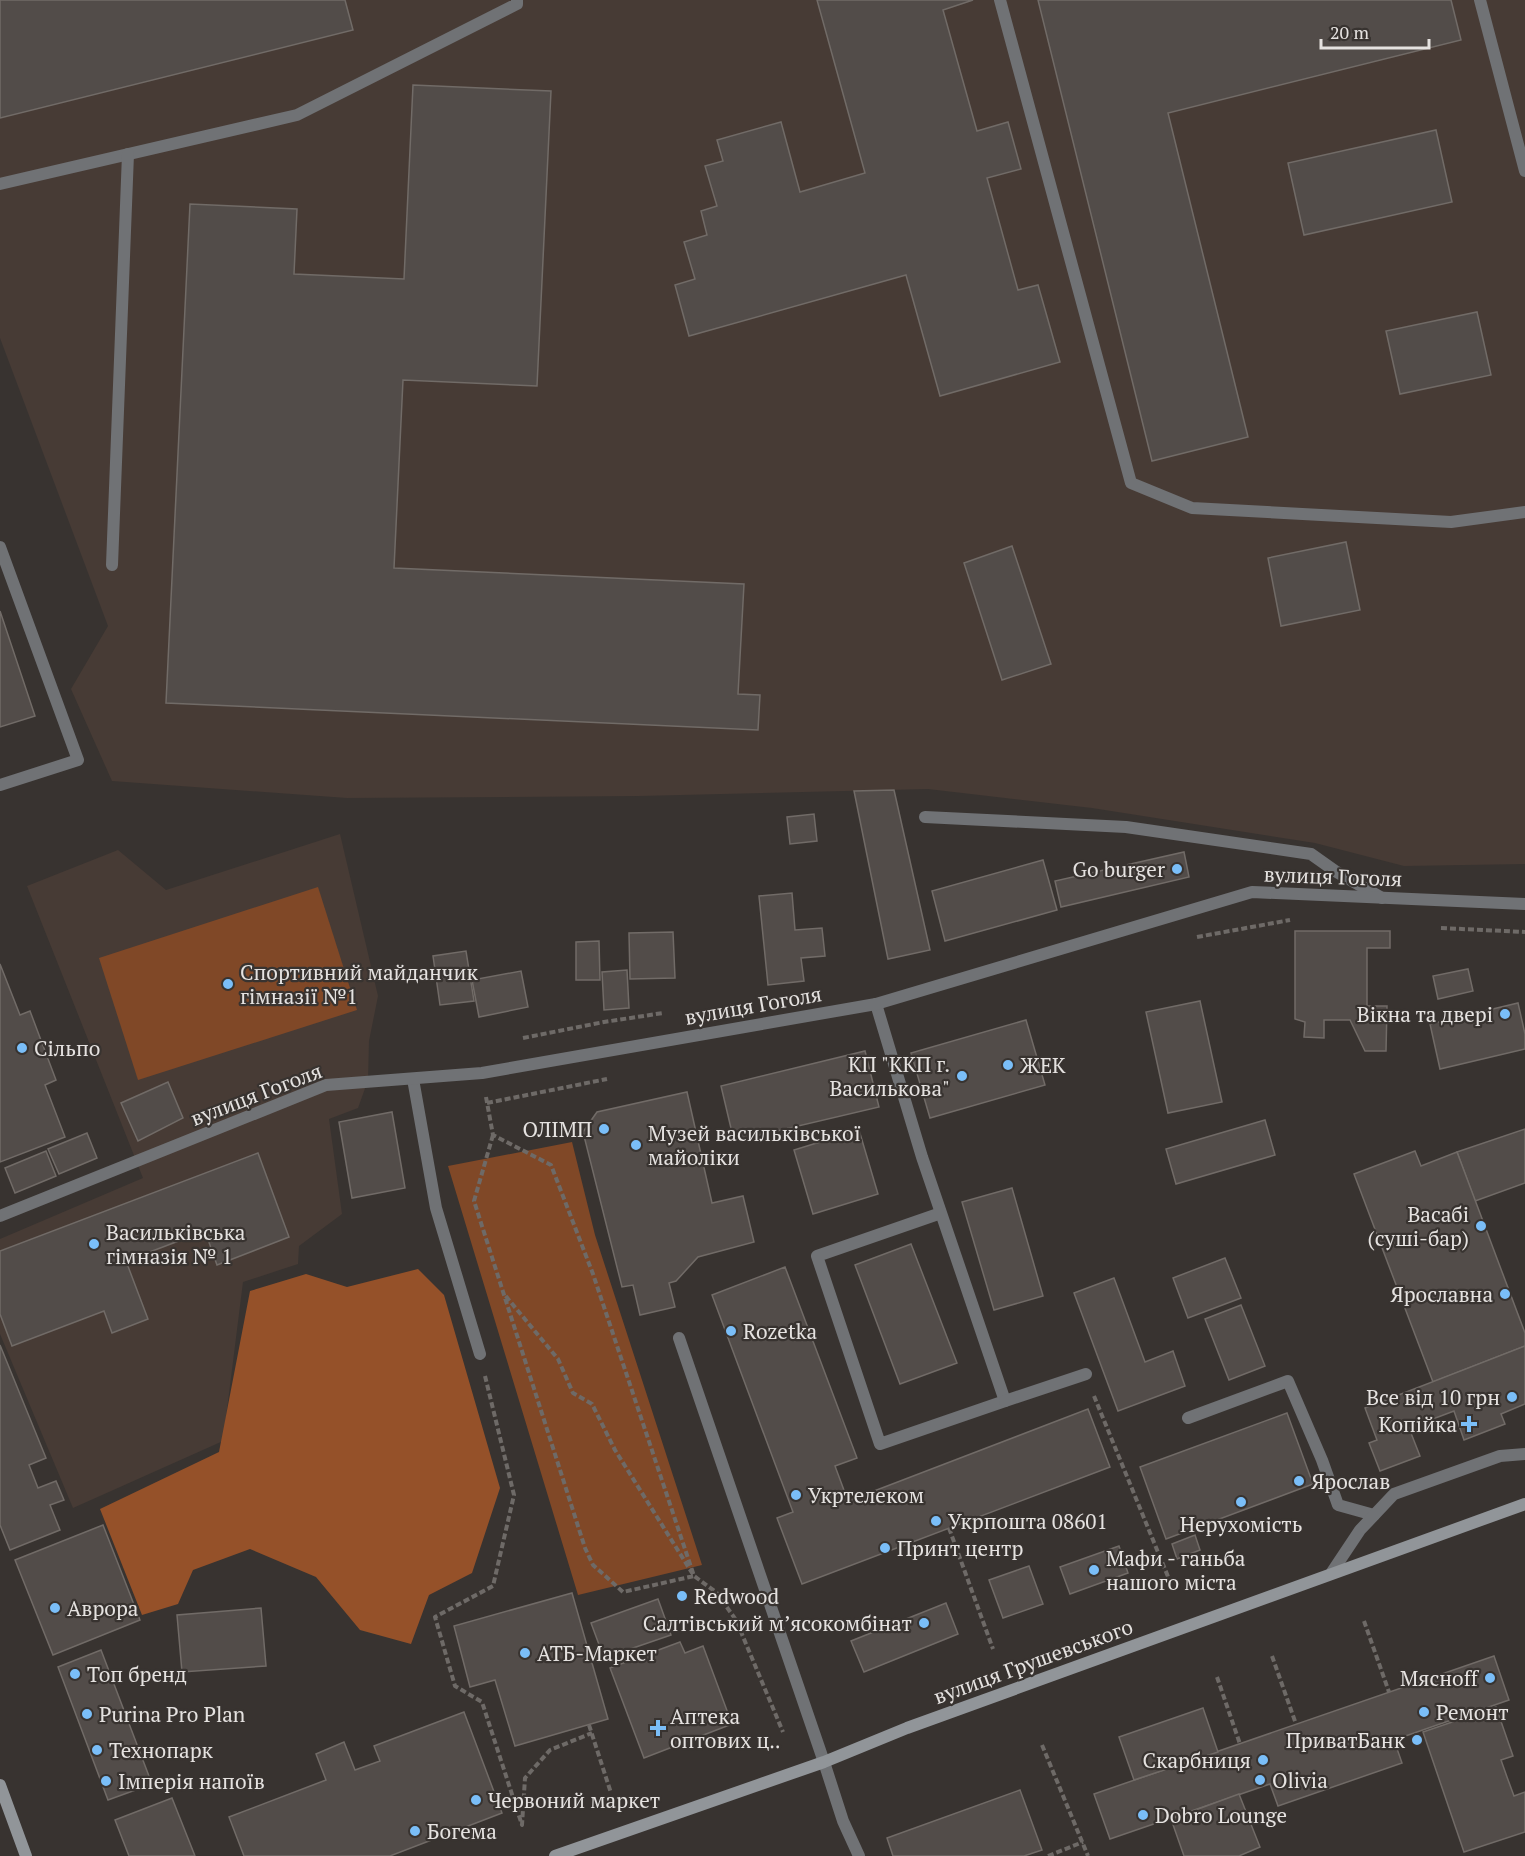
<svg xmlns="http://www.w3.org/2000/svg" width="1525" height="1856" font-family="'PT Serif',serif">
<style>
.built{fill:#473b35}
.green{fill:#804827}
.forest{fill:#955129}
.building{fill:#524c49;stroke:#716b67;stroke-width:1.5}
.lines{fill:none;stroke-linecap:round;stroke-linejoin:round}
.path{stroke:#6e6a67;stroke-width:4;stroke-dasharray:6 3;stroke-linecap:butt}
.lane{stroke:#707275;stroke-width:12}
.street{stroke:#707275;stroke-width:12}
.secondary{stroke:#919599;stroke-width:12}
.poi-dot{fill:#7abef8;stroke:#383330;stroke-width:2}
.labels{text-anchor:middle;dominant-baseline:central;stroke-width:4.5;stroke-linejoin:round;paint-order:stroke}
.poi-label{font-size:21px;fill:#e5e2e0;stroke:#383330;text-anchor:start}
.street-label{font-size:21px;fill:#e5e2e0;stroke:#383330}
</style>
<rect width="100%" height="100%" fill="#383330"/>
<!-- built -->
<g class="built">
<path d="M0 0H1525V864L1404 866 1315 843 1092 808 928 789 639 796 347 798 112 781 71 689 108 626 0 338Z"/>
<path d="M340 834 378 996 369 1041 368 1080 358 1108 329 1119 342 1214 299 1246 298 1264 243 1282 223 1441 73 1508 0 1334V1239L143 1178 27 886 118 850 166 890Z"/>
</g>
<!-- green -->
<g class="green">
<path d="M318 887 357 1010 138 1080 99 958Z"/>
<path d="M572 1142 595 1235 702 1565 578 1595 448 1166Z"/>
</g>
<!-- forest -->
<path class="forest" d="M418 1269 444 1295 500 1488 472 1573 429 1595 411 1644 360 1630 316 1577 250 1549 193 1570 178 1604 142 1615 100 1509 219 1452 250 1291 306 1274 347 1287Z"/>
<!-- building -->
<g class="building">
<path d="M0 0H345L353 30 0 118Z"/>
<path d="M817 0H973L943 10 977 131 1008 122 1021 169 987 178 1018 290 1038 285 1060 362 940 396 906 275 689 336 675 285 695 279 684 242 707 235 701 211 717 206 705 166 723 161 717 140 781 122 800 192 865 173Z"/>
<path d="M1038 0H1451L1461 40 1168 113 1248 437 1152 461Z"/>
<path d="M413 85 551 91 537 386 403 380 394 568 744 584 738 694 760 695 758 730 166 703 190 204 297 209 294 274 404 279Z"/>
<path d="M1436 130 1452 202 1304 235 1288 163Z"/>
<path d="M1477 312 1491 375 1400 394 1386 331Z"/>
<path d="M1346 542 1360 610 1281 626 1268 558Z"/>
<path d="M1012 546 1051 664 1002 680 964 563Z"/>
<path d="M0 611 35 716 0 727Z"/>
<path d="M894 790 930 950 888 959 854 791Z"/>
<path d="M814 814 817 841 790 844 787 817Z"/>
<path d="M1184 852 1189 877 1061 907 1055 881Z"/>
<path d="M1043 860 1057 910 945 941 932 891Z"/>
<path d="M792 893 795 930 822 928 825 956 801 958 804 981 768 985 759 896Z"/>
<path d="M1295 931H1390V948H1367V1006H1387L1386 1051H1365L1350 1020H1324V1038L1304 1037 1305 1022 1295 1019Z"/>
<path d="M673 932 675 978 630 979 629 933Z"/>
<path d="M599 941 600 980H576V942Z"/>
<path d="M466 951 474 1001 440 1005 433 956Z"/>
<path d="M0 964 20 1015 30 1011 56 1080 45 1085 65 1137 0 1162Z"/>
<path d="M1468 969 1473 991 1438 999 1433 976Z"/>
<path d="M627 970 629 1008 604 1010 602 972Z"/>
<path d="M521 971 528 1007 479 1017 472 980Z"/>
<path d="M1200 1001 1222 1102 1168 1113 1146 1012Z"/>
<path d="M1518 1003 1525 1034V1049L1440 1069 1430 1024Z"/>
<path d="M1026 1020 1045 1085 930 1118 911 1053Z"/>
<path d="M865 1051 879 1107 734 1141 721 1086Z"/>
<path d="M168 1082 183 1118 138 1141 121 1103Z"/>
<path d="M687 1092 712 1203 743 1196 754 1242 698 1257 676 1281 669 1283 675 1307 640 1315 633 1285 622 1287 583 1132 597 1112Z"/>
<path d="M392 1112 405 1188 352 1198 339 1122Z"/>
<path d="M1265 1120 1275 1155 1176 1184 1166 1149Z"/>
<path d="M1525 1129V1183L1475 1201 1457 1152Z"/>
<path d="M859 1130 878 1194 813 1214 794 1150Z"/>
<path d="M87 1133 97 1158 59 1174 48 1149Z"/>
<path d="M46 1151 56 1176 15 1193 5 1168Z"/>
<path d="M1415 1151 1421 1166 1457 1152 1525 1333V1346L1433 1382 1354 1174Z"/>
<path d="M258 1153 289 1237 217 1265 205 1231 126 1261 148 1319 112 1333 104 1311 12 1346 0 1314V1251Z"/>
<path d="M1012 1188 1043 1296 994 1310 962 1202Z"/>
<path d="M911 1244 957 1363 900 1384 855 1265Z"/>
<path d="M1225 1258 1241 1298 1188 1318 1173 1278Z"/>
<path d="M785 1267 857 1458 835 1466 848 1501 1088 1409 1110 1467 802 1584 777 1518 793 1512 712 1295Z"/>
<path d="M1114 1278 1145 1362 1173 1351 1185 1386 1118 1411 1074 1293Z"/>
<path d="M1241 1305 1265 1366 1229 1380 1205 1319Z"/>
<path d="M0 1345 46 1458 29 1465 38 1488 56 1481 64 1500 50 1505 60 1530 10 1550 0 1525Z"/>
<path d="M1525 1346V1404L1501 1414 1505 1424 1464 1440 1454 1411 1409 1428 1420 1456 1380 1471 1369 1443 1377 1440 1365 1408Z"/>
<path d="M1287 1413 1313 1484 1166 1539 1140 1467Z"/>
<path d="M103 1525 140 1620 53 1655 15 1560Z"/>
<path d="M1195 1535 1200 1550 1177 1559 1172 1544Z"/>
<path d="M1119 1546 1128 1573 1070 1594 1060 1567Z"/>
<path d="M1029 1566 1043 1604 1003 1618 989 1580Z"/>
<path d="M572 1593 608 1719 515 1746 495 1680 470 1687 454 1626Z"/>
<path d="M658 1599 671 1635 604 1658 591 1623Z"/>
<path d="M946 1603 958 1634 864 1672 851 1641Z"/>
<path d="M261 1608 266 1666 182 1672 177 1615Z"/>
<path d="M680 1642 685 1653 703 1646 732 1724 644 1758 610 1668Z"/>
<path d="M101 1650 152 1784 108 1800 58 1667Z"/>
<path d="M1494 1656 1509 1700 1394 1740 1402 1763 1278 1806 1270 1784 1110 1839 1094 1794Z"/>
<path d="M1496 1707 1513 1756 1501 1760 1507 1777 1514 1796 1525 1792V1832L1464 1852 1423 1732Z"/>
<path d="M1203 1708 1218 1752 1134 1780 1119 1737Z"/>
<path d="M464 1712 502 1813 390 1856H244L229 1817 326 1780 316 1754 344 1742 355 1770 380 1761 374 1746Z"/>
<path d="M1020 1790 1042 1850 1024 1856H893L887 1838Z"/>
<path d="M1239 1794 1260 1847 1239 1856H1184L1171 1819Z"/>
<path d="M172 1798 195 1856H129L115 1820Z"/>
</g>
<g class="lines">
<!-- path -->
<g class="path">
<path d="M1441 928 1525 932"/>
<path d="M1197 937 1290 920"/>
<path d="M523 1038 604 1022 663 1013"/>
<path d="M486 1097 493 1135 551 1165 593 1274 694 1576 716 1592 736 1620 783 1732"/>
<path d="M487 1103 607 1079"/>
<path d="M493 1135 474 1201 585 1548 593 1565 623 1592 694 1576 615 1450 592 1404 573 1393 558 1359 504 1294"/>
<path d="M485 1376 514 1495 493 1586 435 1617 455 1686 482 1702 522 1825 525 1778 550 1750 592 1733"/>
<path d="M1094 1396 1169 1579"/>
<path d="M949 1528 993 1649"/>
<path d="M1364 1621 1389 1692"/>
<path d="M1272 1656 1296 1724"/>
<path d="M1217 1677 1240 1744"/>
<path d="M589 1725 611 1793"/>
<path d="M1042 1745 1088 1856"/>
<path d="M1048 1856 1083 1842"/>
</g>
<!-- lane -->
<g class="lane">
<path d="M1000 0 1131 483 1192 508 1451 522 1525 512"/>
<path d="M1480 0 1525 171"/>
<path d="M0 184 297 115 517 4V0"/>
<path d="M0 547 78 760 0 785"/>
<path d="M112 565 128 154"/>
<path d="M925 817 1126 827 1311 854 1335 871 1382 898"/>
<path d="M876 1004 922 1157 1005 1401 880 1444 817 1256 941 1213"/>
<path d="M413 1079 436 1208 480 1354"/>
<path d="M679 1338 824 1762"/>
<path d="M1005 1401 1086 1374"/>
<path d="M1188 1418 1288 1381 1322 1460 1338 1505 1374 1515"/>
<path d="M1332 1572 1360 1530 1394 1494 1500 1456 1525 1454"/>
</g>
<!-- street -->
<g class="street">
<path d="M0 1216 326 1085 482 1073 876 1004 1252 892 1525 904"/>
<path d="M824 1762 843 1821 859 1856"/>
</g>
<!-- secondary -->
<g class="secondary">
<path d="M0 1785 26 1856"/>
<path d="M555 1856 824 1762 907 1728 1525 1504"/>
</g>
</g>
<!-- markers -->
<g class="poi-dot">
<circle cx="1177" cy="869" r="6"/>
<circle cx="228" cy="984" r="6"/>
<circle cx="1505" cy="1014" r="6"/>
<circle cx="22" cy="1048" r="6"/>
<circle cx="1008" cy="1065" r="6"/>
<circle cx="962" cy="1076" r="6"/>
<circle cx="604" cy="1129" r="6"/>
<circle cx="636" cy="1145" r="6"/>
<circle cx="1481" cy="1226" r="6"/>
<circle cx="94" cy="1244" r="6"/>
<circle cx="1505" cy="1294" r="6"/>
<circle cx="731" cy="1331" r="6"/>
<circle cx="1512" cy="1397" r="6"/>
<path d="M1466 1415h6v6h6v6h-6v6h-6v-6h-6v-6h6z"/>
<circle cx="1299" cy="1481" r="6"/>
<circle cx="796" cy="1495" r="6"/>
<circle cx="1241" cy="1502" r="6"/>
<circle cx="936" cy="1521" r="6"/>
<circle cx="885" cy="1548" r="6"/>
<circle cx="1094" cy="1570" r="6"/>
<circle cx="682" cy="1596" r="6"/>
<circle cx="55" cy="1608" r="6"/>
<circle cx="924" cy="1623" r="6"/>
<circle cx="525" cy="1653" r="6"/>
<circle cx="75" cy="1674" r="6"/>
<circle cx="1490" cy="1678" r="6"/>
<circle cx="1424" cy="1712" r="6"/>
<circle cx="87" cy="1714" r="6"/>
<path d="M655 1719h6v6h6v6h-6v6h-6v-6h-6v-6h6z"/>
<circle cx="1417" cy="1740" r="6"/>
<circle cx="97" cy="1750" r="6"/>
<circle cx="1263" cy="1760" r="6"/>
<circle cx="1260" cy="1780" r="6"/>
<circle cx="106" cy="1781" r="6"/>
<circle cx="476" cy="1800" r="6"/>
<circle cx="1143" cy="1815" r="6"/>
<circle cx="415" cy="1831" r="6"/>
</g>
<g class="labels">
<!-- poi labels -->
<g class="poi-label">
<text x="1165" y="869" text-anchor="end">Go burger</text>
<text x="240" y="972">Спортивний майданчик<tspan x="240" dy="24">гімназії №1</tspan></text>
<text x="1493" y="1014" text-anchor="end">Вікна та двері</text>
<text x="34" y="1048">Сільпо</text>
<text x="950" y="1064" text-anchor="end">КП "ККП г.<tspan x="950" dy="24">Василькова"</tspan></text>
<text x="1020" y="1065">ЖЕК</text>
<text x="592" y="1129" text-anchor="end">ОЛІМП</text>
<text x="648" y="1133">Музей васильківської<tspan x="648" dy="24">майоліки</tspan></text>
<text x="1469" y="1214" text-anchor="end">Васабі<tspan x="1469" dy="24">(суші-бар)</tspan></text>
<text x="106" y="1232">Васильківська<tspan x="106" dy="24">гімназія № 1</tspan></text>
<text x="1493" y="1294" text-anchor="end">Ярославна</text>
<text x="743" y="1331">Rozetka</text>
<text x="1500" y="1397" text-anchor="end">Все від 10 грн</text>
<text x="1457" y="1424" text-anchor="end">Копійка</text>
<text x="1311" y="1481">Ярослав</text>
<text x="808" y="1495">Укртелеком</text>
<text x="948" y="1521">Укрпошта 08601</text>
<text x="1241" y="1524" text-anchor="middle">Нерухомість</text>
<text x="897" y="1548">Принт центр</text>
<text x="1106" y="1558">Мафи - ганьба<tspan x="1106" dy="24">нашого міста</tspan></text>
<text x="694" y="1596">Redwood</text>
<text x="67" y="1608">Аврора</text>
<text x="912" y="1623" text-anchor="end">Салтівський мʼясокомбінат</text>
<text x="537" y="1653">АТБ-Маркет</text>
<text x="87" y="1674">Топ бренд</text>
<text x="1478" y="1678" text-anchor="end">Мяснoff</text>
<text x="1436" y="1712">Ремонт</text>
<text x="99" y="1714">Purina Pro Plan</text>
<text x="670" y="1716">Аптека<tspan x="670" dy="24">оптових ц‥</tspan></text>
<text x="1405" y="1740" text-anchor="end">ПриватБанк</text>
<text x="109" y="1750">Технопарк</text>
<text x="1251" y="1760" text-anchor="end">Скарбниця</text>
<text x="1272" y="1780">Olivia</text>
<text x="118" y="1781">Імперія напоїв</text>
<text x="488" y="1800">Червоний маркет</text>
<text x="1155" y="1815">Dobro Lounge</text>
<text x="427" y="1831">Богема</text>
</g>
<!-- street labels -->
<g class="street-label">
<text transform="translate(1333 876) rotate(2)">вулиця Гоголя</text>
<text transform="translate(753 1005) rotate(-10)">вулиця Гоголя</text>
<text transform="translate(256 1094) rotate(-21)">вулиця Гоголя</text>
<text transform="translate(1033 1661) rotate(-20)">вулиця Грушевського</text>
</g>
</g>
<!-- scale -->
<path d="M1321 39v9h108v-9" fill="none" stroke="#e5e2e0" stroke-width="3"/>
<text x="1330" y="39" font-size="18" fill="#e5e2e0" stroke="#383330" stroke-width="4.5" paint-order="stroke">20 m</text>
</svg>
